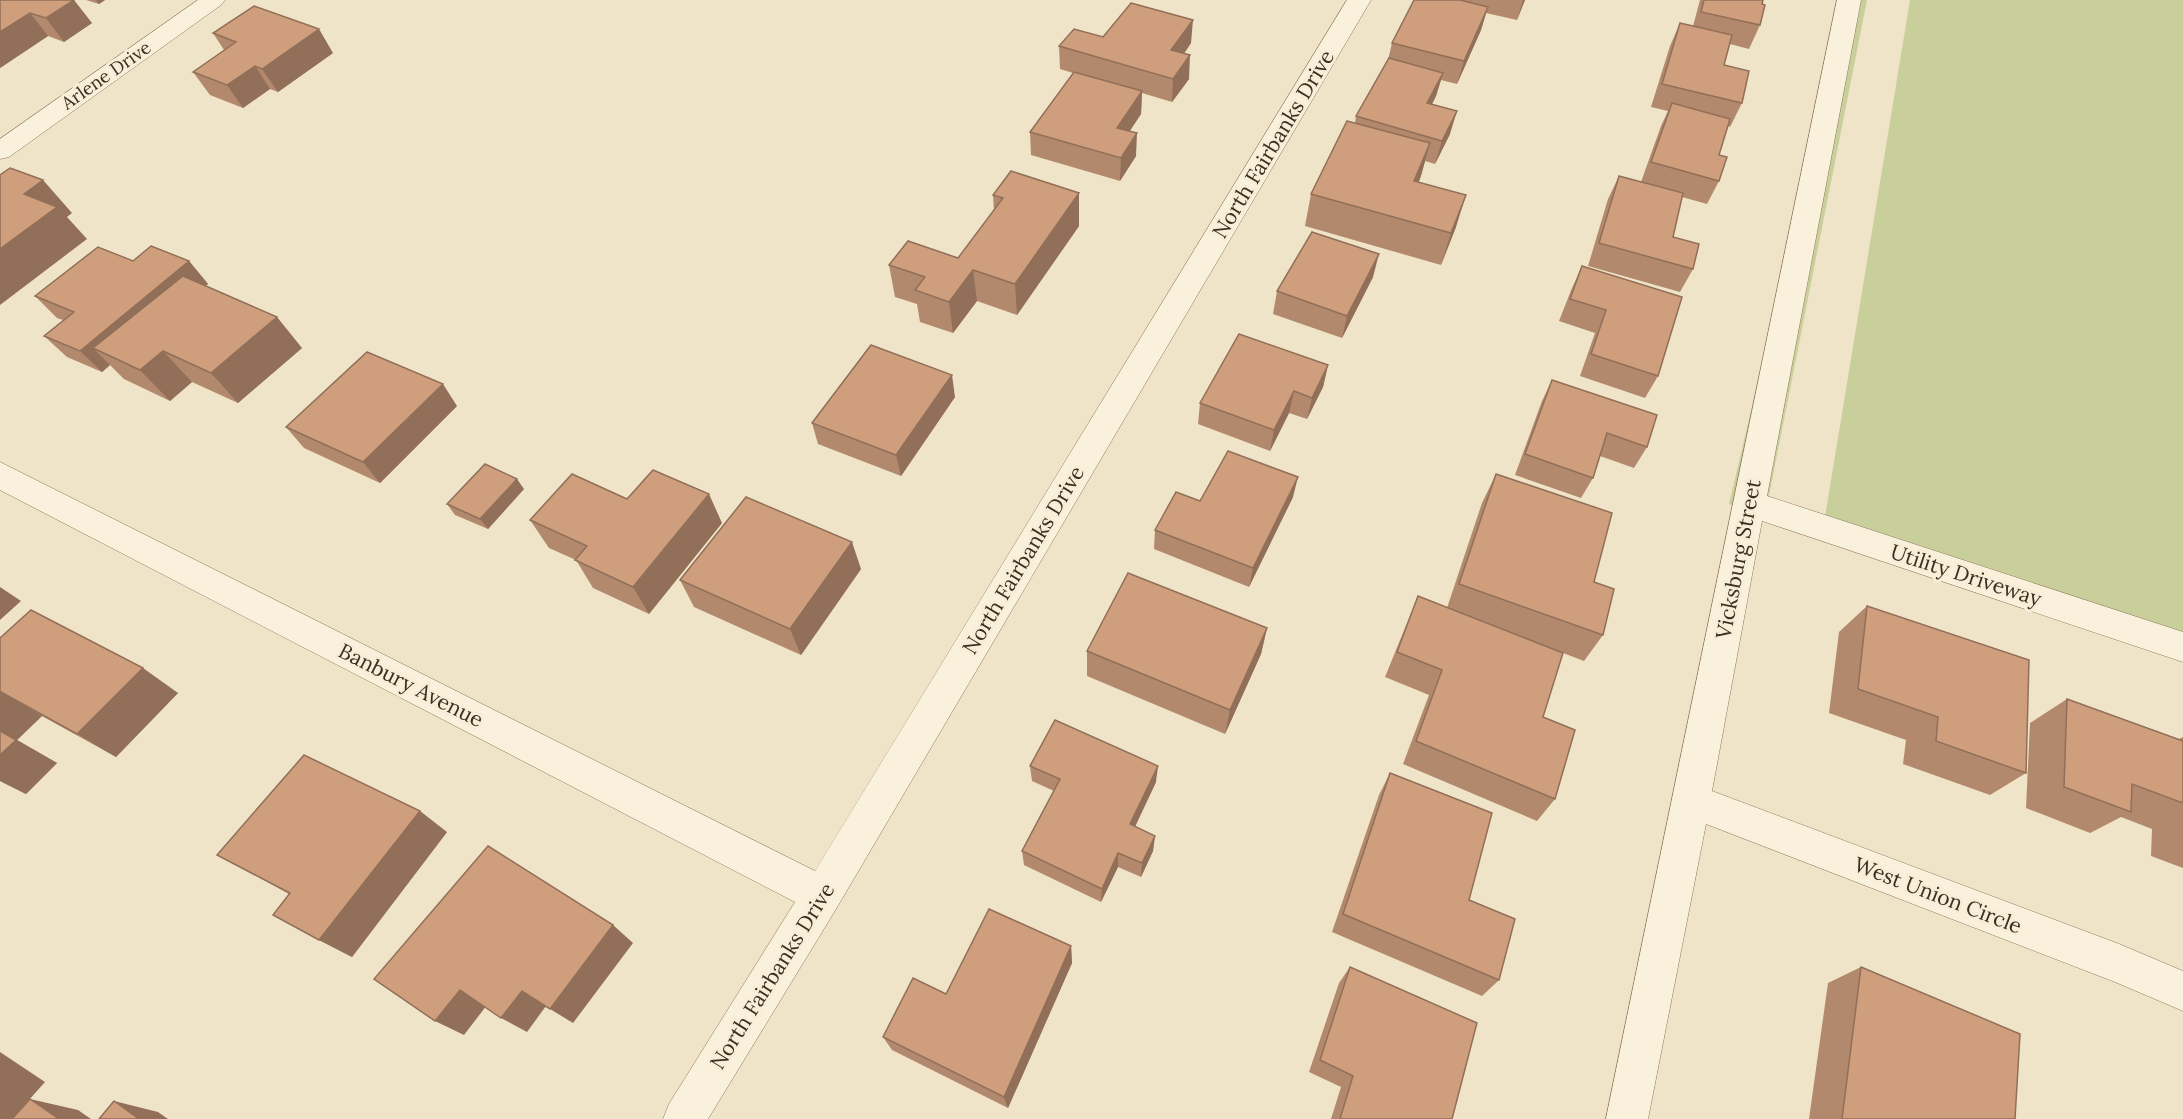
<svg xmlns="http://www.w3.org/2000/svg" width="2183" height="1119" font-family="Lora,serif">
<style>
.green{fill:#c9cf9b}
.lines{fill:none;stroke-linecap:round;stroke-linejoin:round}
.street-casing{stroke:#8d765c;stroke-width:1}
.street{fill:#faf1dc;fill-rule:evenodd}
.wall{fill:#b2896c}
.shaded-wall{fill:#916f58}
.building{fill:#cf9f7d;stroke:#916f58;stroke-width:1.5}
.labels{text-anchor:middle;dominant-baseline:central;stroke-width:6;stroke-linejoin:round;paint-order:stroke}
.far-street-label{font-size:18px;fill:#3d2e20;stroke:#f7eed8}
.street-label{font-size:21px;fill:#3d2e20;stroke:#f7eed8}
</style>
<rect width="100%" height="100%" fill="#f0e4c8"/>
<!-- green -->
<g class="green">
<path d="M1848 0H1867L1765 516 1729 504Z"/>
<path d="M1910 0H2183V653L1822 535Z"/>
</g>
<g class="lines">
<!-- street casing -->
<g class="street-casing">
<g id="street">
<path d="M198 0H225L221 5 9 157 0 159V139Z"/>
<path d="M1347 0H1371L836 909 708 1119H663L669 1104 795 902 0 490V462L815 871Z"/>
<path d="M1837 0H1861L1767 496 2183 632V662L1762 521 1712 791 2119 944 2183 971V1011L2115 982 1706 824 1648 1119H1606Z"/>
</g>
</g>
<!-- street -->
<use href="#street" class="street"/>
</g>
<!-- wall -->
<g class="wall">
<path d="M0 0 92 23 64 42 48 36 0 68Z"/>
<path d="M86 0H105L99 4Z"/>
<path d="M1414 0H1525L1517 20 1486 13 1481 30 1457 84 1441 80 1436 96 1432 104 1450 134 1435 164 1425 161 1419 182 1456 227 1441 265 1305 226 1311 194 1355 123 1356 116 1388 60 1392 43Z"/>
<path d="M1700 0H1763L1760 25 1749 49 1730 44 1724 65 1742 103 1730 127 1728 126 1719 155V181L1707 204 1682 197 1673 237 1693 269 1680 292 1588 266 1608 199 1619 176 1641 182 1661 126 1668 111 1651 107 1670 46 1680 23 1693 26Z"/>
<path d="M213 33 333 53 278 92 270 89 243 108 210 95 193 72 224 50Z"/>
<path d="M1191 43 1184 54 1189 79 1172 102 1142 93 1141 114 1130 131 1136 156 1120 181 1031 155 1030 132 1073 73 1060 69 1059 46Z"/>
<path d="M993 195 1079 226 1017 315 977 301 953 333 920 322 917 304 895 297 889 265 958 258 994 211Z"/>
<path d="M133 261H189L208 284 205 286 302 348 238 403 192 382 170 401 124 379 110 365 102 372 67 357 44 336 63 320 57 318 35 296Z"/>
<path d="M1582 266 1658 376 1645 398 1580 376 1595 333 1559 321 1572 288Z"/>
<path d="M1373 277 1342 338 1273 314 1277 291Z"/>
<path d="M1328 365 1323 387 1307 419 1289 413 1270 451 1198 424 1200 403Z"/>
<path d="M1552 380 1647 447 1634 468 1600 456 1593 478 1581 498 1515 475 1542 401Z"/>
<path d="M955 397 901 476 818 444 812 423Z"/>
<path d="M457 406 380 483 304 448 286 427Z"/>
<path d="M1496 474 1594 582 1603 635 1584 661 1563 653 1543 717 1555 799 1537 821 1403 764 1429 695 1385 677 1418 596 1447 608 1482 503Z"/>
<path d="M524 489 488 529 455 515 447 504Z"/>
<path d="M1293 497 1249 587 1154 549 1155 530Z"/>
<path d="M627 499 722 523 649 614 593 588 576 560 549 548 530 520Z"/>
<path d="M861 569 801 655 694 607 680 580Z"/>
<path d="M1867 606 2026 773 1990 795 1903 764 1906 740 1829 713 1839 632Z"/>
<path d="M1267 628 1261 654 1225 734 1087 676V651Z"/>
<path d="M0 638 178 693 116 757 42 716 17 740 57 763 26 794 0 781Z"/>
<path d="M2067 699 2179 739 2183 737V868L2151 856 2152 829 2121 817 2090 833 2026 808 2030 723Z"/>
<path d="M1030 766 1156 782 1135 827 1155 836 1153 851 1141 877 1118 867 1101 902 1024 865 1022 851 1054 791 1032 781Z"/>
<path d="M1390 773 1469 900 1499 980 1482 996 1332 932 1379 795Z"/>
<path d="M447 832 352 957 319 940 289 894 217 855Z"/>
<path d="M1071 946 1072 963 1008 1108 892 1050 883 1037Z"/>
<path d="M1350 967 1452 1119H1331L1341 1087 1309 1072 1339 983Z"/>
<path d="M1861 967 2015 1119H1809L1828 983Z"/>
</g>
<!-- shaded-wall -->
<g class="shaded-wall">
<path d="M74 0 92 23 64 42 46 18Z"/>
<path d="M96 0H105L99 4Z"/>
<path d="M1523 0H1525L1517 20Z"/>
<path d="M1488 7 1481 30 1457 84 1464 61Z"/>
<path d="M30 13 48 36 0 68V32Z"/>
<path d="M1193 20 1191 43 1170 73 1171 50Z"/>
<path d="M319 29 333 53 278 92 262 69Z"/>
<path d="M1190 55 1189 79 1172 102 1173 79Z"/>
<path d="M255 66 270 89 243 108 227 85Z"/>
<path d="M1443 73 1436 96 1421 126 1427 103Z"/>
<path d="M1142 91 1141 114 1116 151 1117 128Z"/>
<path d="M1457 111 1450 134 1435 164 1442 141Z"/>
<path d="M1137 133 1136 156 1120 181 1121 158Z"/>
<path d="M1430 143 1421 176 1405 213 1414 181Z"/>
<path d="M43 180 72 213 67 217 87 239 0 305V249L24 194Z"/>
<path d="M1079 193V226L1017 315 1015 284Z"/>
<path d="M1466 195 1456 227 1441 265 1451 233Z"/>
<path d="M1379 254 1373 277 1342 338 1347 316Z"/>
<path d="M189 261 208 284 118 359 93 348 110 365 102 372 80 351Z"/>
<path d="M973 270 977 301 953 333 949 302Z"/>
<path d="M277 317 302 348 238 403 211 373Z"/>
<path d="M163 351 192 382 170 401 140 370Z"/>
<path d="M1328 365 1323 387 1307 419 1312 398Z"/>
<path d="M952 375 955 397 901 476 896 455Z"/>
<path d="M443 384 457 406 380 483 363 462Z"/>
<path d="M1294 391 1289 413 1270 451 1274 430Z"/>
<path d="M1298 477 1293 497 1249 587 1253 568Z"/>
<path d="M517 479 524 489 488 529 480 519Z"/>
<path d="M709 494 722 523 649 614 633 587Z"/>
<path d="M852 542 861 569 801 655 790 629Z"/>
<path d="M0 587 21 601 0 620Z"/>
<path d="M1267 628 1261 654 1225 734 1230 710Z"/>
<path d="M143 668 178 693 116 757 77 734Z"/>
<path d="M1 692 42 716 17 740 57 763 26 794 0 781V693Z"/>
<path d="M1158 766 1156 782 1129 839 1130 824Z"/>
<path d="M420 811 447 832 352 957 319 940Z"/>
<path d="M1155 836 1153 851 1141 877 1142 863Z"/>
<path d="M1118 853V867L1101 902 1102 889Z"/>
<path d="M613 925 633 943 573 1023 550 1009Z"/>
<path d="M1071 946 1072 963 1008 1108 1004 1097Z"/>
<path d="M460 990 487 1005 464 1035 435 1021Z"/>
<path d="M522 991 546 1006 527 1032 501 1018Z"/>
<path d="M0 1052 45 1082 12 1119H0Z"/>
<path d="M30 1099 78 1110 91 1119H59Z"/>
<path d="M114 1101 158 1112 168 1119H139Z"/>
</g>
<!-- building -->
<g class="building">
<path d="M0 0H74L46 18 30 13 0 32Z"/>
<path d="M1414 0H1460L1488 7 1464 61 1392 43Z"/>
<path d="M1704 0H1763L1762 4 1765 5 1760 25 1701 12Z"/>
<path d="M1131 3 1193 20 1171 50 1190 55 1173 79 1059 46 1074 29 1103 37Z"/>
<path d="M254 6 319 29 262 69 255 66 227 85 193 72 236 42 213 33Z"/>
<path d="M1680 23 1732 35 1724 65 1749 71 1742 103 1662 84Z"/>
<path d="M1389 58 1443 73 1427 103 1457 111 1442 141 1356 116Z"/>
<path d="M1074 72 1142 91 1117 128 1137 133 1121 158 1030 132Z"/>
<path d="M1672 103 1730 119 1719 155 1727 157 1719 181 1651 162Z"/>
<path d="M1347 121 1430 143 1414 181 1466 195 1451 233 1311 194Z"/>
<path d="M10 168 43 180 24 194 57 207 0 249V175Z"/>
<path d="M1011 171 1079 193 1015 284 973 270 949 302 915 290 925 277 889 265 908 241 958 258 1003 198 993 195Z"/>
<path d="M1619 176 1683 193 1673 237 1699 244 1693 269 1599 243Z"/>
<path d="M1312 232 1379 254 1347 316 1277 291Z"/>
<path d="M151 246 189 261 80 351 44 336 74 312 35 296 98 247 133 261Z"/>
<path d="M1582 266 1682 297 1658 376 1591 354 1606 310 1570 299Z"/>
<path d="M183 276 277 317 211 373 163 351 140 370 93 348Z"/>
<path d="M1239 334 1328 365 1312 398 1294 391 1274 430 1200 403Z"/>
<path d="M871 345 952 375 896 455 812 423Z"/>
<path d="M367 352 443 384 363 462 286 427Z"/>
<path d="M1552 380 1657 415 1647 447 1607 433 1593 478 1525 454Z"/>
<path d="M1228 451 1298 477 1253 568 1155 530 1176 492 1200 501Z"/>
<path d="M485 464 517 479 480 519 447 504Z"/>
<path d="M653 470 709 494 633 587 575 560 587 546 530 520 572 474 627 499Z"/>
<path d="M1496 474 1612 513 1594 582 1614 589 1603 635 1459 584Z"/>
<path d="M746 497 852 542 790 629 680 580Z"/>
<path d="M1128 573 1267 628 1230 710 1087 651Z"/>
<path d="M1418 596 1563 653 1543 717 1575 730 1555 799 1416 741 1442 670 1397 652Z"/>
<path d="M1867 606 2029 660 2026 773 1936 741 1938 717 1858 689Z"/>
<path d="M31 610 143 668 77 734 1 692 0 693V638Z"/>
<path d="M2067 699 2183 741V803L2132 784 2131 812 2064 787Z"/>
<path d="M1055 720 1158 766 1130 824 1155 836 1142 863 1118 853 1102 889 1022 851 1060 779 1030 766Z"/>
<path d="M0 731 16 740 0 755Z"/>
<path d="M304 755 420 811 319 940 273 915 290 893 217 855Z"/>
<path d="M1390 773 1492 813 1469 900 1515 919 1499 980 1343 914Z"/>
<path d="M488 846 613 925 550 1009 522 991 501 1018 460 990 435 1021 374 979Z"/>
<path d="M989 909 1071 946 1004 1097 883 1037 913 978 946 994Z"/>
<path d="M1350 967 1477 1023 1452 1119H1340L1353 1076 1320 1060Z"/>
<path d="M1861 967 2020 1034 2015 1119H1842Z"/>
<path d="M30 1099 59 1119H12Z"/>
<path d="M114 1101 139 1119H99Z"/>
</g>
<g class="labels">
<!-- far-street labels -->
<g class="far-street-label">
<text transform="translate(106 75) rotate(-35)">Arlene Drive</text>
</g>
<!-- street labels -->
<g class="street-label">
<text transform="translate(1273 144) rotate(-59)">North Fairbanks Drive</text>
<text transform="translate(1738 559) rotate(-79)">Vicksburg Street</text>
<text transform="translate(1023 560) rotate(-59)">North Fairbanks Drive</text>
<text transform="translate(1966 575) rotate(18)">Utility Driveway</text>
<text transform="translate(411 685) rotate(27)">Banbury Avenue</text>
<text transform="translate(1938 895) rotate(21)">West Union Circle</text>
<text transform="translate(772 976) rotate(-58)">North Fairbanks Drive</text>
</g>
</g>
</svg>
